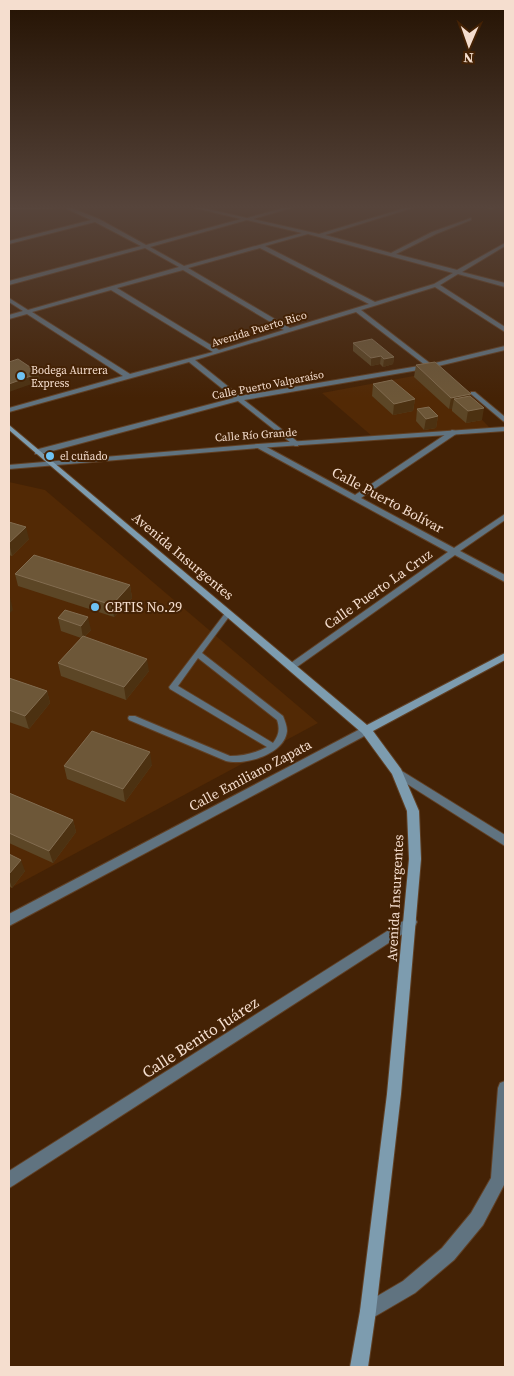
<svg xmlns="http://www.w3.org/2000/svg" width="514" height="1376" font-family="'Source Serif 4',serif">
<style>
.built{fill:#522905}
.lines{fill:none;stroke-linecap:round;stroke-linejoin:round}
.service-casing{stroke:#604025;stroke-width:2}
.minor-casing{stroke:#604025;stroke-width:2}
.tertiary-casing{stroke:#604025;stroke-width:2}
.secondary-casing{stroke:#604025;stroke-width:2}
.service{fill:#607380;fill-rule:evenodd}
.minor{fill:#607380;fill-rule:evenodd}
.tertiary{fill:#607380;fill-rule:evenodd}
.secondary{fill:#7d9caf;fill-rule:evenodd}
.wall{fill:#5c4626}
.shaded-wall{fill:#4c3111}
.building{fill:#6d5738;stroke:#826c50}
.poi-dot{fill:#6ec2f3;stroke:#442205;stroke-width:2}
.labels{text-anchor:middle;dominant-baseline:central;stroke-width:4;stroke-linejoin:round;paint-order:stroke}
.far-street-label{font-size:11px;fill:#f5decf;stroke:#442205}
.far-poi-label{font-size:11px;fill:#f5decf;stroke:#442205;text-anchor:start}
.street-label{font-size:14px;fill:#f5decf;stroke:#442205}
.poi-label{font-size:14px;fill:#f5decf;stroke:#442205;text-anchor:start}
.near-street-label{font-size:16px;fill:#f5decf;stroke:#442205}
</style>
<rect width="100%" height="100%" fill="#442205"/>
<!-- built -->
<g class="built">
<path d="M435 372 490 428 372 436 322 393Z"/>
<path d="M9 482 45 490 318 723 9 889Z"/>
</g>
<g class="lines">
<!-- service casing -->
<g class="service-casing">
<path id="service" d="M226 612H230L231 614 202 653 283 716C285 721 287 726 287 731 285 754 245 766 226 761L129 720 128 718 129 716H135L230 756C244 756 255 753 267 747L170 689 169 687ZM198 658 277 720C280 729 279 735 273 743L178 686Z"/>
</g>
<!-- minor casing -->
<g class="minor-casing">
<g id="minor">
<path d="M182 205H190L247 218 294 205H301L253 219 319 234 415 205H422L325 235 391 253 432 232 471 218V220L436 234 396 254 457 270 505 243V246L462 272 505 283V287L458 274 440 285 505 327V332L435 287 361 310 431 364 505 346V350L430 368 244 400 298 442V446H295L238 401 41 454H35V450L234 398 189 362 9 412V408L123 376 27 314 9 319V315L23 311 9 302V298L28 310 179 267 145 248 9 285V281L141 246 95 222 9 244V241L91 220 67 209 69 207 99 219 146 245 241 219ZM247 220 302 233 184 266 150 247ZM308 234 453 273 434 284 375 302 265 246ZM260 248 369 304 290 328 188 268ZM183 270 284 330 219 350 117 288ZM111 290 213 352 130 374 32 312ZM356 312 425 365 240 396 195 360Z"/>
<path d="M495 205H501L491 209 489 208Z"/>
<path d="M471 392H475L505 417V422L503 421 471 394Z"/>
<path d="M452 430 459 432 361 498 454 548 505 514V520L460 551 505 575V582L455 555 294 669H288L286 667 288 665 448 552 254 446 258 444H261L355 495Z"/>
<path d="M366 726 370 727 371 730 370 733 9 926V914Z"/>
<path d="M397 768 505 835V846L393 775 392 772 393 769Z"/>
<path d="M411 916 415 918 417 922 415 926 14 1185 9 1188V1171Z"/>
<path d="M505 1081 504 1185 483 1225 454 1260 415 1293 374 1317 368 1319 362 1317 360 1311 362 1305 403 1281 442 1248 471 1213 491 1178 498 1088 500 1083Z"/>
</g>
</g>
<!-- tertiary casing -->
<g class="tertiary-casing">
<path id="tertiary" d="M505 427V431L258 448 9 469V465L258 444Z"/>
</g>
<!-- secondary casing -->
<g class="secondary-casing">
<g id="secondary">
<path d="M85 205H157L155 206 9 209V207Z"/>
<path d="M9 425 367 725 505 653V660L373 731 401 769 419 811 421 859 401 1094 376 1311 368 1367H350L360 1311 387 1094 409 859 407 811 392 774 362 733 9 430Z"/>
</g>
</g>
<!-- service -->
<use href="#service" class="service"/>
<!-- minor -->
<use href="#minor" class="minor"/>
<!-- tertiary -->
<use href="#tertiary" class="tertiary"/>
<!-- secondary -->
<use href="#secondary" class="secondary"/>
</g>
<!-- wall -->
<g class="wall">
<path d="M353 343 394 357 393 364 383 367 380 364 371 366 353 351Z"/>
<path d="M416 365 470 396 482 420 466 423 452 411V409H449L414 377Z"/>
<path d="M373 384 415 399 413 411 393 415 372 396Z"/>
<path d="M417 409 438 416 436 428 424 430 416 421Z"/>
<path d="M9 522 29 539 12 556 9 555Z"/>
<path d="M15 574 130 585 132 598 114 617 18 586Z"/>
<path d="M65 610 91 630 84 637 149 671 126 700 61 676 58 663 81 638 61 631 58 618Z"/>
<path d="M9 678 47 691 50 703 29 729 9 722Z"/>
<path d="M152 765 125 802 67 779 64 766Z"/>
<path d="M9 793 73 820 76 832 53 863 9 843Z"/>
<path d="M9 854 25 871 12 888 9 886Z"/>
</g>
<!-- shaded-wall -->
<g class="shaded-wall">
<path d="M381 356 380 364 371 366V358Z"/>
<path d="M394 357 393 364 383 367 384 359Z"/>
<path d="M39 373 40 381 9 392V384Z"/>
<path d="M471 394 469 405 454 399 452 409H449L451 398Z"/>
<path d="M415 399 413 411 393 415 394 404Z"/>
<path d="M484 408 482 420 466 423 468 411Z"/>
<path d="M438 416 436 428 424 430 426 419Z"/>
<path d="M26 527 29 539 12 556 9 543Z"/>
<path d="M130 585 132 598 114 617 112 605Z"/>
<path d="M10 597 13 610 9 614V598Z"/>
<path d="M88 617 91 630 83 638 81 626Z"/>
<path d="M147 659 149 671 126 700 124 687Z"/>
<path d="M47 691 50 703 29 729 25 716Z"/>
<path d="M150 752 152 765 125 802 123 789Z"/>
<path d="M73 820 76 832 53 863 49 851Z"/>
<path d="M21 860 25 871 12 888 9 879V874Z"/>
</g>
<!-- building -->
<g class="building">
<path d="M372 339 394 357 384 359 381 356 371 358 353 343Z"/>
<path d="M18 359 39 373 9 384V362Z"/>
<path d="M435 362 471 394 451 398 416 365Z"/>
<path d="M392 380 415 399 394 404 373 384Z"/>
<path d="M470 396 484 408 468 411 454 399Z"/>
<path d="M429 407 438 416 426 419 417 409Z"/>
<path d="M9 522 26 527 9 543Z"/>
<path d="M34 555 130 585 112 605 15 574Z"/>
<path d="M65 610 88 617 81 626 58 618Z"/>
<path d="M83 636 147 659 124 687 58 663Z"/>
<path d="M9 678 47 691 25 716 9 710Z"/>
<path d="M92 731 150 752 123 789 64 766Z"/>
<path d="M9 793 73 820 49 851 9 833Z"/>
<path d="M9 854 21 860 9 874Z"/>
</g>
<!-- sky -->
<linearGradient id="sky" x2="0" y2="1"><stop stop-color="#251303"/><stop offset="0.52" stop-color="#56443b"/><stop offset="1" stop-color="#56443b" stop-opacity="0"/></linearGradient>
<rect width="514" height="398" fill="url(#sky)"/>
<!-- markers -->
<g class="poi-dot">
<circle cx="21" cy="376" r="5"/>
<circle cx="50" cy="456" r="5"/>
<circle cx="95" cy="607" r="5"/>
</g>
<g class="labels">
<!-- far-street labels -->
<g class="far-street-label">
<text transform="translate(259 329) rotate(-17)">Avenida Puerto Rico</text>
<text transform="translate(268 385) rotate(-11)">Calle Puerto Valparaíso</text>
<text transform="translate(256 435) rotate(-4)">Calle Río Grande</text>
</g>
<!-- far-poi labels -->
<g class="far-poi-label">
<text x="31" y="370">Bodega Aurrera<tspan x="31" dy="13">Express</tspan></text>
<text x="60" y="456">el cuñado</text>
</g>
<!-- street labels -->
<g class="street-label">
<text transform="translate(388 500) rotate(28)">Calle Puerto Bolívar</text>
<text transform="translate(183 556) rotate(40)">Avenida Insurgentes</text>
<text transform="translate(378 589) rotate(-35)">Calle Puerto La Cruz</text>
<text transform="translate(250 775) rotate(-28)">Calle Emiliano Zapata</text>
<text transform="translate(395 898) rotate(-87)">Avenida Insurgentes</text>
</g>
<!-- poi labels -->
<g class="poi-label">
<text x="105" y="607">CBTIS No.29</text>
</g>
<!-- near-street labels -->
<g class="near-street-label">
<text transform="translate(200 1037) rotate(-33)">Calle Benito Juárez</text>
</g>
</g>
<!-- border -->
<rect width="514" height="1376" fill="none" stroke="#f5decf" stroke-width="20"/>
<!-- north arrow -->
<g transform="translate(469 45) rotate(182)" stroke="#442205" stroke-width="4" paint-order="stroke">
<path d="M0-4L9 19L0 12L-9 19Z" fill="#f5decf"/>
<text y="-8" font-size="14" font-weight="bold" text-anchor="middle" fill="#f5decf">N</text>
</g>
</svg>
